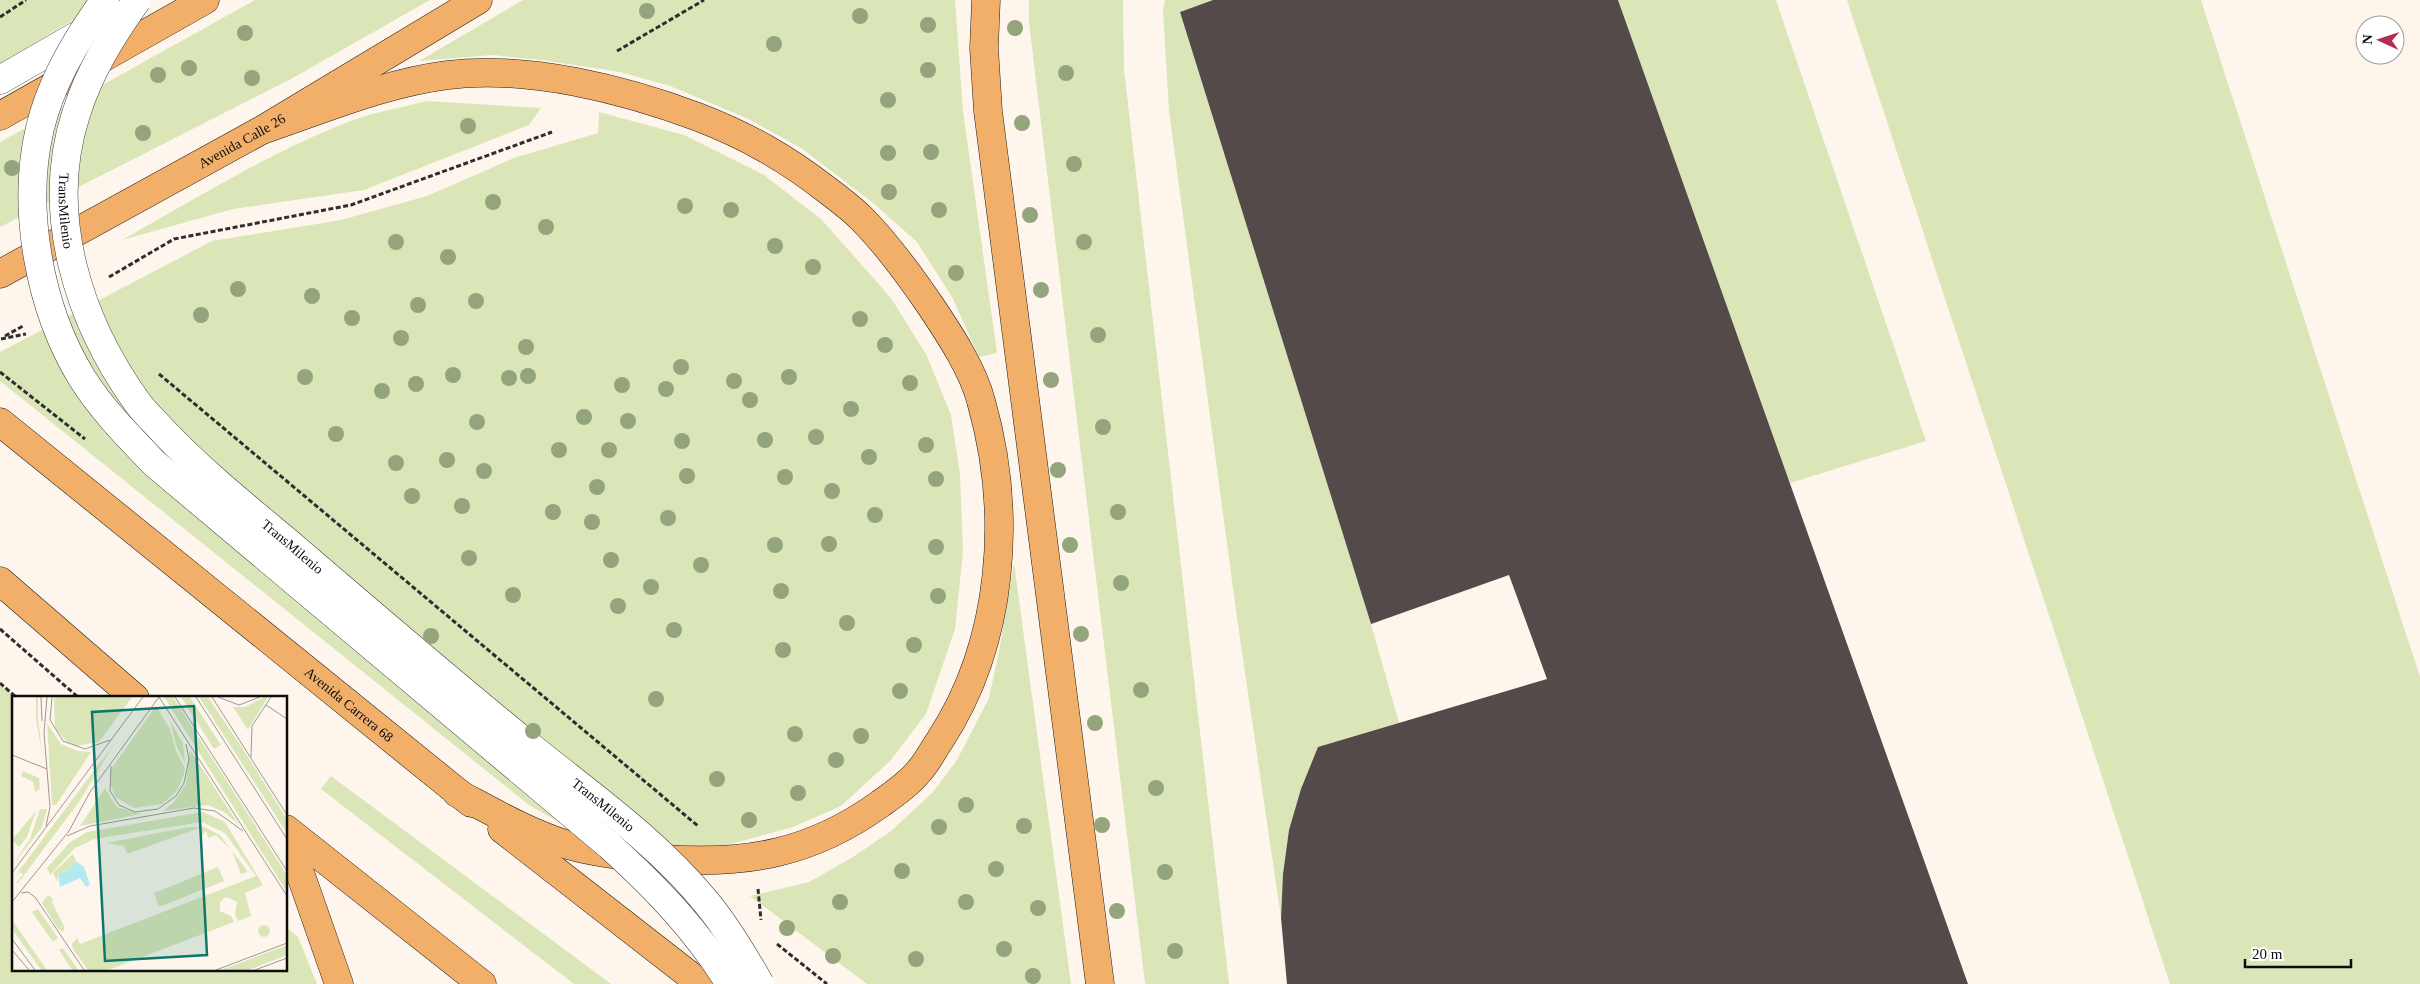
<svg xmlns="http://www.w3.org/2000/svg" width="2420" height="984" font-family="Georgia,serif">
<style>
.green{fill:#dbe6b8}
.building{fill:#544a49}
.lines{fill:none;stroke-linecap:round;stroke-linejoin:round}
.minor-casing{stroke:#3f3f3f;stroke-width:29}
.major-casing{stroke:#1d1d1d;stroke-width:29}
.path{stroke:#2e2e2e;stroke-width:3;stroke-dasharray:5 2.5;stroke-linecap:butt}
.minor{stroke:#fff;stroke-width:28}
.major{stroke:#f1af69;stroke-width:28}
.minor-bridge-casing{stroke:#3f3f3f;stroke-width:29;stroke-linecap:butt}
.minor-bridge{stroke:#fff;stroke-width:28}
.tree{fill:#94a47c}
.labels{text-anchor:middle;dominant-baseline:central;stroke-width:5;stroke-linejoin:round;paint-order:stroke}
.street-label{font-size:14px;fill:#0c0c0c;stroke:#fff}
.inset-road{fill:none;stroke:#9d9892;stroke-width:1}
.view{fill:#0f766e;fill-opacity:0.15;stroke:#0f766e;stroke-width:2.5}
.inset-edge{fill:none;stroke:#0c0c0c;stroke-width:2.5}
</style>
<rect width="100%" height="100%" fill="#fef6ec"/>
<!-- green -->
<g class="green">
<path d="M0 0H107L0 63Z"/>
<path d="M255 0H430L291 79 0 227V142Z"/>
<path d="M523 0H955L963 111 997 353 979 357 952 297 917 242 873 203 801 148 746 118 670 86 620 72 541 60 492 55 419 61Z"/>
<path d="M1029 0H1123L1124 69 1229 984H1145L1029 23Z"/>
<path d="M1165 0H1213L1180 12 1371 624 1399 723 1289 830 1283 874 1281 918 1237 618 1169 111 1163 10Z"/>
<path d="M1618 0H1776L1926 441 1790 483Z"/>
<path d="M1847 0H2201L2420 677V984H2170Z"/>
<path d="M426 101 541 108 529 125 364 190 233 209 122 240C199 197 276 148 359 118 381 111 404 107 426 101Z"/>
<path d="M599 112 684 135 764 175 821 219 891 298 927 356 951 415 960 474 963 551 955 629 926 714 891 760 841 806 793 827 727 845 680 848 599 836 571 829 529 805 0 381V352L212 241 341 220 427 196 514 158 598 133Z"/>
<path d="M1014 563 1071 984H867L750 896 809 882 853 857 891 831 932 793 957 760 989 698 1000 646Z"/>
<path d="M0 685 17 698H14V970H286V927L298 937 317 984H0Z"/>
<path d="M331 776 611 984H574L321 789Z"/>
</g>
<!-- building -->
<path class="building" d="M1213 0H1618L1968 984H1287L1281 918 1283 874 1289 830 1301 789 1318 747 1547 679 1509 575 1371 624 1180 12Z"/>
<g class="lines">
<!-- minor casing -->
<g class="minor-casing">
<path id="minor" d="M0 80 92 27"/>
</g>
<!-- major casing -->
<g class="major-casing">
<g id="major">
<path d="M986 0 984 48 988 111 1100 984"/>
<path d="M0 116 205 0"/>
<path d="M262 130C322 110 384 83 448 75 528 65 623 89 698 117 747 136 786 158 827 190 839 199 851 208 861 218 888 245 911 277 932 308 950 335 973 370 981 401 1013 513 1004 642 940 740 933 750 928 761 920 770 910 783 894 794 880 804 812 853 747 865 664 859 632 857 599 854 568 845 529 833 493 812 457 793"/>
<path id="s1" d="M0 274 262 130 478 0"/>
<path id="s2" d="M0 422 471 803"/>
<path d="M0 581 135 698"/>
<path d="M286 829 482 984"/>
<path d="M502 829 701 984"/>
<path d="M286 833 339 984"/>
</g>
</g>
<!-- path -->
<g class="path">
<path d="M0 17 26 0"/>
<path d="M617 51 704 0"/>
<path d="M109 277 174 239 351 205 552 132"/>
<path d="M5 336 23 326"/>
<path d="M1 339 26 334"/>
<path d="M0 372 85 439"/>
<path d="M159 374 698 826"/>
<path d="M0 629 79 698"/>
<path d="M0 683 17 698"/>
<path d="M758 889 761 920"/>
<path d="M777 944 827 984"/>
</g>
<!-- minor -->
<use href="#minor" class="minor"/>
<!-- major -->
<use href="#major" class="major"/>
<!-- minor-bridge casing -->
<g class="minor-bridge-casing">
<g id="minor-bridge">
<path d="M105 0C77 38 51 82 40 128 21 208 39 308 82 378 102 410 129 437 155 464L610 846C657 889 696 929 730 984"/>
<path id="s3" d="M137 0C112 35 89 72 76 114 44 213 78 320 137 402 144 412 154 421 163 431 200 470 242 504 284 539 366 609 448 680 532 748 593 797 657 842 707 903 727 927 744 956 760 984"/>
</g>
</g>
<!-- minor-bridge -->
<use href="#minor-bridge" class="minor-bridge"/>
</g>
<!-- trees -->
<g class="tree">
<circle cx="647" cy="11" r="8"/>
<circle cx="860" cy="16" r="8"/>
<circle cx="928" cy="25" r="8"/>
<circle cx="1015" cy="28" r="8"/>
<circle cx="245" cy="33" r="8"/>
<circle cx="774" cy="44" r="8"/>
<circle cx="189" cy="68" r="8"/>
<circle cx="928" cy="70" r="8"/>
<circle cx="1066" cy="73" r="8"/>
<circle cx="158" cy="75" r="8"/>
<circle cx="252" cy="78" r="8"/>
<circle cx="888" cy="100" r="8"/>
<circle cx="1022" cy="123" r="8"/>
<circle cx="468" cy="126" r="8"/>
<circle cx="143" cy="133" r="8"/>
<circle cx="931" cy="152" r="8"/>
<circle cx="888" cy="153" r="8"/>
<circle cx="1074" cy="164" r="8"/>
<circle cx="12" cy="168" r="8"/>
<circle cx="889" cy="192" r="8"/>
<circle cx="493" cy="202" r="8"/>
<circle cx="685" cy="206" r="8"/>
<circle cx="731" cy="210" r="8"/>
<circle cx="939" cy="210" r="8"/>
<circle cx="1030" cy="215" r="8"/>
<circle cx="546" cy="227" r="8"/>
<circle cx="396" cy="242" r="8"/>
<circle cx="1084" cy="242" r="8"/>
<circle cx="775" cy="246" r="8"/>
<circle cx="448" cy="257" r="8"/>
<circle cx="813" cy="267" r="8"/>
<circle cx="956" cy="273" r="8"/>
<circle cx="238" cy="289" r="8"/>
<circle cx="1041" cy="290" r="8"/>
<circle cx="312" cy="296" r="8"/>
<circle cx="476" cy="301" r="8"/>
<circle cx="418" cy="305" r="8"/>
<circle cx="201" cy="315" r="8"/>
<circle cx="352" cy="318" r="8"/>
<circle cx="860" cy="319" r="8"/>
<circle cx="1098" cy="335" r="8"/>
<circle cx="401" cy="338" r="8"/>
<circle cx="885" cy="345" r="8"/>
<circle cx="526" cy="347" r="8"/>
<circle cx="681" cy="367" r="8"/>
<circle cx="453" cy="375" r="8"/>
<circle cx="528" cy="376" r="8"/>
<circle cx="305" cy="377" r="8"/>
<circle cx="789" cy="377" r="8"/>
<circle cx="509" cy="378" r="8"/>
<circle cx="1051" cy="380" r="8"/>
<circle cx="734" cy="381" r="8"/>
<circle cx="910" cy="383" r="8"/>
<circle cx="416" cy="384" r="8"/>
<circle cx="622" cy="385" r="8"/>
<circle cx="666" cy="389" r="8"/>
<circle cx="382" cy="391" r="8"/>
<circle cx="750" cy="400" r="8"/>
<circle cx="851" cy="409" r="8"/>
<circle cx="584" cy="417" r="8"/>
<circle cx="628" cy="421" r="8"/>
<circle cx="477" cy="422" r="8"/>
<circle cx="1103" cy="427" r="8"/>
<circle cx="336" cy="434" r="8"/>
<circle cx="816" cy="437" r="8"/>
<circle cx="765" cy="440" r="8"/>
<circle cx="682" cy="441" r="8"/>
<circle cx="926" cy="445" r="8"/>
<circle cx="559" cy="450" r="8"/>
<circle cx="609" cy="450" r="8"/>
<circle cx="869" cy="457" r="8"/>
<circle cx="447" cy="460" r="8"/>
<circle cx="396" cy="463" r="8"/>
<circle cx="1058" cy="470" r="8"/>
<circle cx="484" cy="471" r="8"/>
<circle cx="687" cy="476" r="8"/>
<circle cx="785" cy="477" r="8"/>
<circle cx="936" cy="479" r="8"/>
<circle cx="597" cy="487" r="8"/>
<circle cx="832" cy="491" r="8"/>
<circle cx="412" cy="496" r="8"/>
<circle cx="462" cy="506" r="8"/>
<circle cx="553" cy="512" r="8"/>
<circle cx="1118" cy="512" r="8"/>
<circle cx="875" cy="515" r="8"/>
<circle cx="668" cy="518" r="8"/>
<circle cx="592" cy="522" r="8"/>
<circle cx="829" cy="544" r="8"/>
<circle cx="775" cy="545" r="8"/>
<circle cx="1070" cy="545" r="8"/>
<circle cx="936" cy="547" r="8"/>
<circle cx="469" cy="558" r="8"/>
<circle cx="611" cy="560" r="8"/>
<circle cx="701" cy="565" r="8"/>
<circle cx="1121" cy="583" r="8"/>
<circle cx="651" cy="587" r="8"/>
<circle cx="781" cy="591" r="8"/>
<circle cx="513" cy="595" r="8"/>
<circle cx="938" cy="596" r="8"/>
<circle cx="618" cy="606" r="8"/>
<circle cx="847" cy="623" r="8"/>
<circle cx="674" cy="630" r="8"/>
<circle cx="1081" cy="634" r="8"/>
<circle cx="431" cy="636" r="8"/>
<circle cx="914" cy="645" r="8"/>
<circle cx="783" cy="650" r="8"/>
<circle cx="1141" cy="690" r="8"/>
<circle cx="900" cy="691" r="8"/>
<circle cx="656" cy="699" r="8"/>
<circle cx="1095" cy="723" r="8"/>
<circle cx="533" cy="731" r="8"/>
<circle cx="795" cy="734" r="8"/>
<circle cx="861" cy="736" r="8"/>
<circle cx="836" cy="760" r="8"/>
<circle cx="717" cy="779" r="8"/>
<circle cx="1156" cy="788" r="8"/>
<circle cx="798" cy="793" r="8"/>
<circle cx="966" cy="805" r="8"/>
<circle cx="749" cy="820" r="8"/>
<circle cx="1102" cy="825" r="8"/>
<circle cx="1024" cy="826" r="8"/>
<circle cx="939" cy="827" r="8"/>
<circle cx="996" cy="869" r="8"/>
<circle cx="902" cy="871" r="8"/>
<circle cx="1165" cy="872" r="8"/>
<circle cx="840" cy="902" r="8"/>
<circle cx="966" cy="902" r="8"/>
<circle cx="1038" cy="908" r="8"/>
<circle cx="1117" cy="911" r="8"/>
<circle cx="787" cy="928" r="8"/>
<circle cx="1004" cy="949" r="8"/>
<circle cx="1175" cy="951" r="8"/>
<circle cx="833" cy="956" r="8"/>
<circle cx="916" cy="959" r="8"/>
<circle cx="1033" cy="976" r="8"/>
</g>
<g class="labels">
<!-- street labels -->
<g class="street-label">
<text stroke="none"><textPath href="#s1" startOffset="276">Avenida Calle 26</textPath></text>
<text stroke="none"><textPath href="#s3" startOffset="228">TransMilenio</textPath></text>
<text stroke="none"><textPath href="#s3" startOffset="648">TransMilenio</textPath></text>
<text stroke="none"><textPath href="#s2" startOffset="449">Avenida Carrera 68</textPath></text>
<text stroke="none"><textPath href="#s3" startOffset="1052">TransMilenio</textPath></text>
</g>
</g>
<!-- overview -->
<g transform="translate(12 696)">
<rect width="275" height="275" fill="#fef6ec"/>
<path d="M24 1H26V23L31 63 24 24ZM42 1H120L87 46 63 50 54 45 43 32ZM152 1H161L275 179V196ZM169 1H178L209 49 202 53ZM187 1H196L229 50 275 123V137ZM252 1H256L236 34 221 11H233ZM144 10 158 33 164 55 173 73 171 81 164 96 150 108 122 112 103 101 99 90V73ZM158 24 171 48 173 67 164 49ZM35 27 49 48 66 55 79 56 44 109H40ZM102 48 67 106 6 187H4L11 178 7 176 0 184ZM178 54 227 129 212 116 196 109 151 115 162 106 174 88ZM11 75 27 82 28 93 23 96 21 86 9 80ZM93 92 105 111 129 118 68 130ZM28 113H35L30 131 0 170 18 143ZM24 115 15 141 7 151 0 144ZM191 116 213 126 251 189 233 197 239 220 226 225 223 218 225 206 214 201 208 206V215L219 220 222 226 96 274H76L61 253 60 248 65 242 68 248 244 180 213 137 190 126 82 143 63 152 38 179 35 172 57 147 75 136ZM177 131H192L208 139 236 176 229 178 220 155 204 139 196 142 194 135 190 140 187 132 115 158 112 150 94 147ZM61 158 64 165 58 173 46 179 45 185 41 177ZM206 171 212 185 147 211 142 197ZM36 199 41 203 40 206 53 232 51 236 46 233 30 207ZM26 213 46 242 41 246 20 216ZM0 224 35 274H29L0 233ZM246 235a6 6 0 1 1 12 0a6 6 0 1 1-12 0ZM275 249V259L237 274H209ZM51 252 65 272V274H60L47 254Z" fill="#dbe6b8"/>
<path d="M64 165 72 171 78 189 74 191 68 182 48 191 46 179 58 173Z" fill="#b3eaf2"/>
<path class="inset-road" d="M29 1 30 25M40 1 38 24 51 45 73 53 98 44M147 1 275 200M163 1 275 175M184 1 275 143M200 1 275 119M206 1 227 9 248 1M254 9 275 23M0 59 35 73M239 61 240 30 259 1M99 70 98 95 107 109 123 116 146 113 164 100 172 87 177 63 174 48M34 130 38 111 32 37 35 1M55 140 78 130 182 112 203 115 231 135M0 177 131 1M9 197 16 196 23 201 72 274M0 206 57 135 78 96 147 1M0 243 23 274M0 254 17 274M204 274 275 247M243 274 275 262"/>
<path class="view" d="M182 10 195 259 93 265 80 16Z"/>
<rect width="275" height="275" class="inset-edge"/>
</g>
<!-- north arrow -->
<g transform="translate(2380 40) rotate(273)"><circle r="24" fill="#ffffff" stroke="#9e9e9e"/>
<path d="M0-4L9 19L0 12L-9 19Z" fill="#b42c53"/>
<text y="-8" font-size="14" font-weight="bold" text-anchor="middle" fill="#0c0c0c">N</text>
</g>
<!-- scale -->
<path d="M2245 959v8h106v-8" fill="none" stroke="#0c0c0c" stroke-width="2.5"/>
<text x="2252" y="959" font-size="15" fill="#0c0c0c" stroke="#ffffff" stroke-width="4" paint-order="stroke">20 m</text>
</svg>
